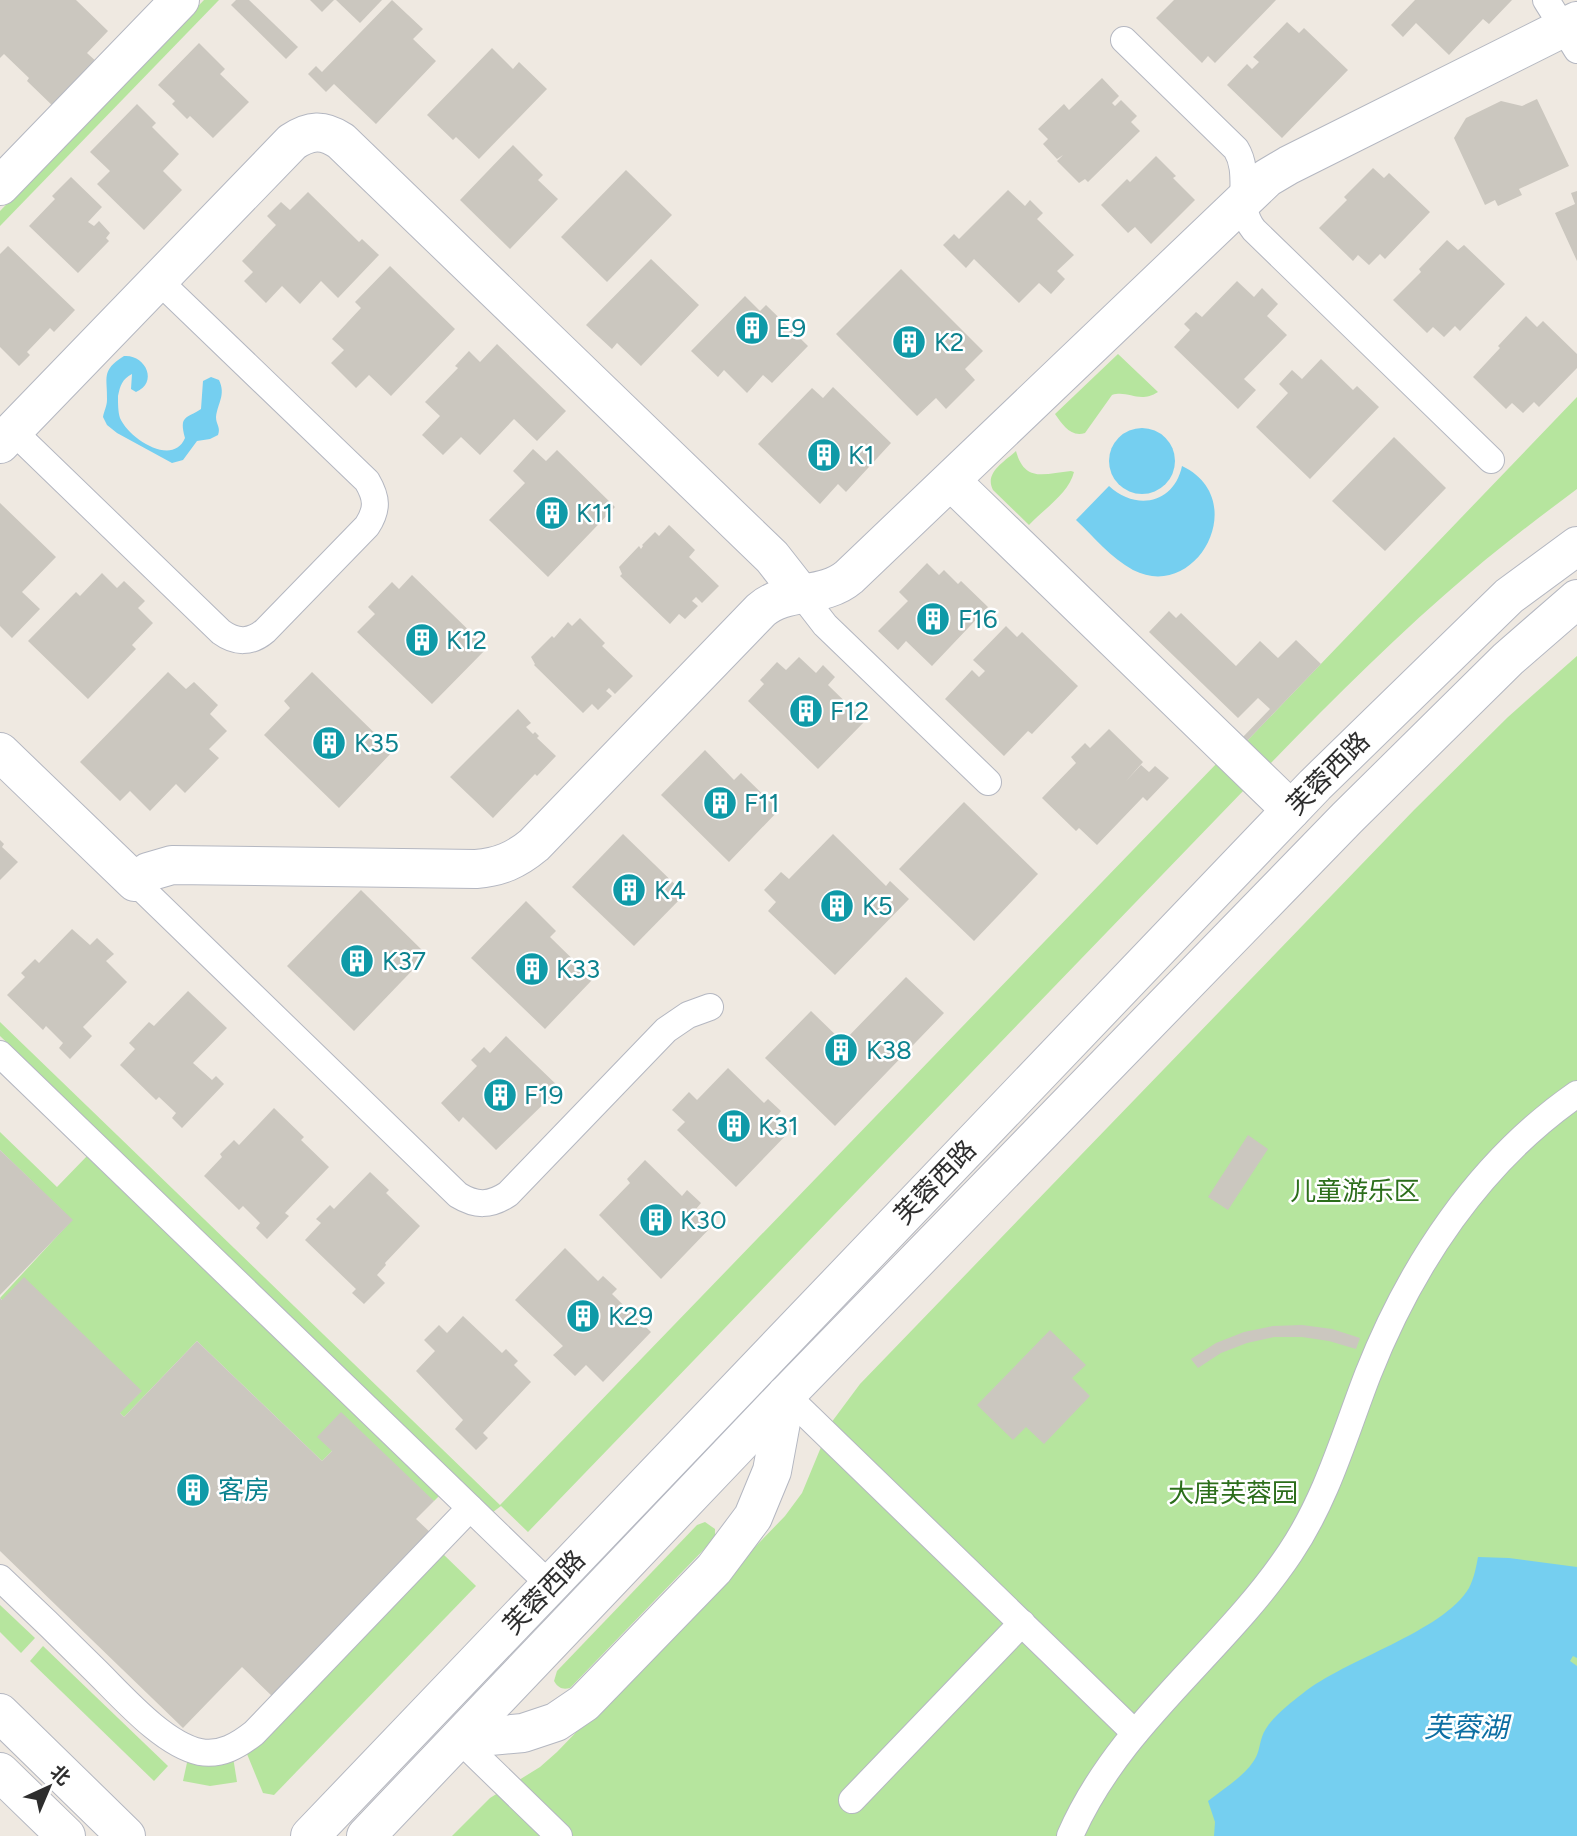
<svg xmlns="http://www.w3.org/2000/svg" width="1577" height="1836" font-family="Figtree,'Noto Sans SC',sans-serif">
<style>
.green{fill:#b6e59e}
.water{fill:#75cff0}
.building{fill:#cbc7bf}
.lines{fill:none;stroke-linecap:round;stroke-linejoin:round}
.service-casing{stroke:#b4b7c1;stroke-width:28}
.minor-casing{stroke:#b4b7c1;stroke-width:40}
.secondary-casing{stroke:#b4b7c1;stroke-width:40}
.service{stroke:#fff;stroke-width:26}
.minor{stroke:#fff;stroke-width:38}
.secondary{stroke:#fff;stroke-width:38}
.labels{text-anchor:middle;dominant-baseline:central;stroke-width:5;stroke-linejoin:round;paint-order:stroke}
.culture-label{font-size:26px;fill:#0d838f;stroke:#fff;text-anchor:start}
.street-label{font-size:26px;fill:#2e2e2e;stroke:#fff}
.park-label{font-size:26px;fill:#2c6e1b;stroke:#fff}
.water-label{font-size:28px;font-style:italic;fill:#0d6fa3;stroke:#fff}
</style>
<rect width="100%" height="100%" fill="#efe9e1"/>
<!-- green -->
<g class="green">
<path d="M204 0H219L0 226V211Z"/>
<path d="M1118 354 1158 392C1139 404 1129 390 1112 395L1085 433C1071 438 1062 424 1055 414Z"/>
<path d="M1577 397V489C1541 516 1505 543 1471 572 1400 632 1334 698 1269 765L1245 743Z"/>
<path d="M1016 451C1025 484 1046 473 1071 471L1074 472C1069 493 1044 509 1029 525L993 490C984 473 1004 462 1016 451Z"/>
<path d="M1577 656V1836H452L490 1798 540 1767 557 1752 785 1516 802 1493 831 1423 860 1384 1414 810 1508 717Z"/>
<path d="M1218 762 1245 789 528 1532 501 1506 493 1512 0 1036V1022L500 1505Z"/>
<path d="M0 1132 57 1187 87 1156 439 1496 434 1501 332 1451 322 1461 197 1341 124 1417 0 1298 72 1220 0 1150Z"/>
<path d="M705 1522 715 1529V1537L713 1540 570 1688C563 1690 558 1688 554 1681L557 1671 697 1525Z"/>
<path d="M442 1553 476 1586 274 1795 263 1793 247 1754Z"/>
<path d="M0 1605 35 1638 21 1653 0 1632Z"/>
<path d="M43 1646 168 1766 154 1781 30 1661Z"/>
<path d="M233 1757 237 1782 210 1786 183 1781 188 1758Z"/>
</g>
<!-- water -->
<g class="water">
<path d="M124 356C145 354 159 382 136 392L131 389 132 374C122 379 120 386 118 396 118 403 118 412 120 418 129 439 173 467 185 438 179 415 186 419 201 409L203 381 211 377 219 380C226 395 218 402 216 417 216 425 221 427 218 435L210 439 197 441 183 460 172 463 117 433 107 425 103 417C104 411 107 406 107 400 108 378 100 371 124 356Z"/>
<circle cx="1142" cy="461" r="33"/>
<path d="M1182 466C1252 499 1197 603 1133 570 1111 558 1094 537 1076 520L1109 486C1136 511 1174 504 1182 466Z"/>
<path d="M1478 1557 1509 1558 1577 1567V1658L1573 1656 1570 1661 1577 1666V1836H1214L1215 1822 1208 1801C1223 1789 1242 1778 1253 1762 1259 1754 1259 1746 1262 1737 1267 1721 1289 1704 1302 1694 1345 1659 1443 1632 1469 1588 1474 1578 1476 1568 1478 1557Z"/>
</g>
<!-- building -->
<g class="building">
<path d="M0 0H76L108 31 87 53 99 64 56 109 27 81 29 78 4 54 0 58Z"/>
<path d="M236 0H249L298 47 286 59 231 5Z"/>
<path d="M310 0H334L322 12Z"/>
<path d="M336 0H382L360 23Z"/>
<path d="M392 0 423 29 413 39 436 61 376 124 334 84 326 92 308 74 316 66 322 72Z"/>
<path d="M1174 0H1276L1215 63 1208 56 1202 63 1156 18Z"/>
<path d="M1415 0H1512L1489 24 1483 19 1449 55 1416 23 1403 37 1391 25Z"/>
<path d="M1287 22 1299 33 1304 28 1348 70 1282 138 1227 85 1247 64 1252 69 1259 62 1253 57Z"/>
<path d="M199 43 225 69 220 74 249 102 213 138 190 116 187 119 172 104 175 101 158 85Z"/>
<path d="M492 48 513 69 519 62 547 89 479 159 456 137 453 140 427 115Z"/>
<path d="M1102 78 1119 96 1112 103 1115 106 1121 100 1137 116 1131 122 1140 131 1088 182 1085 179 1079 183 1057 161 1063 155 1057 159 1043 144 1048 139 1038 129 1064 104 1069 110Z"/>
<path d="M1537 99 1569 166 1519 189 1522 195 1498 206 1495 200 1485 205 1454 138 1466 118 1501 101 1522 106Z"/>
<path d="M137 104 156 123 152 127 179 154 163 171 182 190 144 230 97 184 110 171 90 152Z"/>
<path d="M513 145 543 175 538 180 558 199 510 249 460 200Z"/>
<path d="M1156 156 1176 176 1173 178 1195 200 1151 244 1135 227 1128 233 1101 205 1127 179 1130 182Z"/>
<path d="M1373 168 1384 178 1389 173 1430 212 1385 259 1380 254 1369 265 1358 255 1353 261 1319 228 1347 200 1344 197Z"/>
<path d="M626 170 672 215 607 282 561 237Z"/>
<path d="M71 177 102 207 88 222 94 226 99 221 110 233 106 238 109 241 78 273 29 226 55 199 52 196Z"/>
<path d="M1008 190 1025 206 1030 200 1043 213 1037 219 1074 255 1057 271 1065 279 1051 294 1039 283 1019 303 974 259 966 268 943 245 954 234 959 239Z"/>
<path d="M1577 191V261L1555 213 1575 204 1571 193Z"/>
<path d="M308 192 359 242 362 239 379 255 338 298 321 281 300 304 282 286 266 303 244 281 253 272 242 261 276 225 267 216 281 202 290 210Z"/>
<path d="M1447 240 1458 250 1464 245 1505 284 1460 331 1455 326 1444 337 1433 327 1427 333 1393 300 1421 272 1419 269Z"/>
<path d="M8 246 75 310 54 332 50 328 27 352 30 355 19 366 0 347V254Z"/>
<path d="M651 259 699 305 641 366 617 343 612 349 586 325Z"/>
<path d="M390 266 455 329 391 396 369 375 356 388 331 363 344 350 332 339 361 308 355 302Z"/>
<path d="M901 269 983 351 965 369 975 380 946 409 936 398 917 416 836 334Z"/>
<path d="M1237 281 1254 297 1262 288 1278 304 1267 316 1287 335 1244 379 1256 390 1238 409 1174 347 1190 330 1184 324 1196 312 1202 317Z"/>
<path d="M745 296 760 311 766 305 808 346 772 383 763 375 747 393 724 370 718 377 691 351Z"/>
<path d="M1526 316 1537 327 1543 321 1577 354V368L1539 407 1534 402 1523 413 1512 403 1506 409 1473 377 1500 348 1498 346Z"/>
<path d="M497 344 566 411 537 441 514 419 480 455 461 437 443 455 422 435 440 416 425 402 458 368 455 366 469 351 480 362Z"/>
<path d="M1321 359 1353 390 1357 386 1379 407 1310 479 1256 427 1288 393 1279 384 1292 370 1302 379Z"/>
<path d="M833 387 891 443 846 492 838 484 820 504 758 444 812 388 823 398Z"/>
<path d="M1394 437 1446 488 1385 551 1332 501Z"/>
<path d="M533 449 546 461 557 450 615 507 548 577 489 520 525 483 513 471Z"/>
<path d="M0 503 56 557 22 592 40 609 12 638 0 626Z"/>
<path d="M669 525 695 550 689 557 719 586 702 603 696 597 692 601 698 606 685 619 679 614 670 624 620 576 622 574 619 567 639 546 641 549 643 546 642 545 655 532 659 536Z"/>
<path d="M927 563 939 575 944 570 958 584 961 581 988 607 932 666 906 641 898 650 878 631 908 601 899 592Z"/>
<path d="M102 573 117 588 124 581 145 601 138 608 153 623 132 645 136 649 88 699 28 641 76 592 80 596Z"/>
<path d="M412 575 487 648 432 704 357 632 375 614 368 607 392 582 399 589Z"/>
<path d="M1169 611 1176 618 1181 613 1236 666 1260 641 1278 658 1296 640 1321 664 1245 743 1241 739 1270 709 1258 698 1238 718 1149 632Z"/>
<path d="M580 618 605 643 602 646 633 676 615 694 609 688 606 691 612 696 598 710 592 704 583 713 534 665 535 664 531 657 552 636 554 638 568 622 572 626Z"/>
<path d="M1006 626 1017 637 1022 632 1078 686 1032 734 1028 731 1004 756 945 699 972 670 979 677 985 671 973 660Z"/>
<path d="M799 657 816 673 823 665 835 677 828 685 865 721 818 769 748 701 764 684 760 680 777 662 786 670Z"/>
<path d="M168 672 186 689 194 682 218 705 210 714 227 731 209 749 219 758 185 793 176 784 150 811 130 791 120 801 80 762Z"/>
<path d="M312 672 393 751 339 808 264 735 290 708 284 701Z"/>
<path d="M518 709 531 723 526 727 533 734 535 732 539 736 537 738 556 756 537 776 535 774 493 818 450 777Z"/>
<path d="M1109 729 1143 762 1126 781 1141 765 1149 772 1155 766 1169 778 1147 801 1143 797 1097 845 1079 828 1076 831 1042 798 1076 763 1071 757 1085 743 1090 748Z"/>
<path d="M705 750 734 780 741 773 779 810 729 862 661 795Z"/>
<path d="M964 802 1038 874 974 941 899 869Z"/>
<path d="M623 834 685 894 634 946 572 887Z"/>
<path d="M833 834 886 886 890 881 909 899 835 975 768 911 776 902 764 890 781 872 789 879Z"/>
<path d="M0 840 4 844 2 847 18 862 0 880Z"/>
<path d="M361 890 427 955 354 1031 287 966Z"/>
<path d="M526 901 556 931 550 937 593 979 545 1029 471 958Z"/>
<path d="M72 929 90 945 97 938 114 954 106 961 127 982 83 1027 92 1036 70 1059 59 1048 63 1043 46 1026 43 1030 7 995 25 977 21 973 35 959 39 963Z"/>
<path d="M906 977 944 1013 835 1126 765 1058 811 1011 843 1042Z"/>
<path d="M188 991 227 1028 193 1063 212 1080 216 1076 224 1084 182 1128 172 1118 176 1113 159 1097 156 1100 120 1065 135 1049 129 1043 149 1022 154 1026Z"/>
<path d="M506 1036 560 1088 496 1150 463 1117 459 1122 441 1103 477 1066 471 1060 484 1047 490 1053Z"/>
<path d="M728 1068 764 1103 768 1099 781 1111 777 1116 791 1130 736 1187 677 1130 685 1122 672 1110 689 1092 697 1100Z"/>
<path d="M274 1108 304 1137 301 1140 329 1167 285 1213 289 1216 267 1239 256 1228 260 1223 243 1206 239 1210 204 1176 222 1157 220 1154 234 1140 239 1145Z"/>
<path d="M1248 1135 1268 1149 1228 1210 1208 1197Z"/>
<path d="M0 1150 73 1220 0 1295Z"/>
<path d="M645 1160 682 1196 687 1190 701 1203 696 1209 713 1225 661 1279 599 1215 630 1183 627 1179Z"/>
<path d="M370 1172 389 1190 386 1193 420 1226 385 1263 386 1265 377 1275 385 1283 364 1304 352 1293 356 1289 305 1240 321 1223 316 1219 330 1205 334 1209Z"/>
<path d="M565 1248 598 1281 603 1276 617 1289 612 1294 651 1332 603 1382 586 1365 575 1376 553 1355 563 1346 515 1300Z"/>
<path d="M24 1277 142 1391 120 1413 124 1417 197 1341 322 1461 332 1451 317 1437 341 1412 434 1501 416 1519 432 1534 274 1698 242 1667 183 1728 0 1551V1298L2 1300Z"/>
<path d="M463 1316 502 1353 506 1349 518 1361 514 1365 531 1382 483 1433 488 1438 476 1450 455 1429 463 1420 416 1371 435 1351 424 1340 439 1325 447 1333Z"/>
<path d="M1302 1325 1332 1329 1360 1338 1356 1349 1329 1341 1302 1337H1274L1247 1343 1221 1353 1198 1368 1191 1359 1216 1343 1244 1332 1273 1326Z"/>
<path d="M1050 1330 1086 1365 1072 1378 1090 1396 1044 1444 1026 1427 1013 1440 977 1405Z"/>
</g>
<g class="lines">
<!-- service casing -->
<g class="service-casing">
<g id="service">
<path d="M1546 0 1577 50"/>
<path d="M1124 40 1236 149C1252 175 1234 206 1254 230L1491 460"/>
<path d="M13 431 221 632C236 643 251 643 265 631L367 526C378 509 377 498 367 481L158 280"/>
<path d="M801 594 825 625 988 782"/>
<path d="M135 882 458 1195C476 1206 490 1206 508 1194L666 1030 688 1015 710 1007"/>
<path d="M0 1054 550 1585"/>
<path d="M786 1395 1135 1733"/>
<path d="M0 1578C31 1607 62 1637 92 1667 120 1694 162 1744 200 1752 221 1756 239 1745 254 1733L470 1508"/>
<path d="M459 1739 559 1836"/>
<path d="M852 1800 1022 1623"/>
<path d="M1070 1836C1119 1723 1223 1653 1290 1553 1327 1498 1344 1436 1368 1374 1411 1265 1479 1162 1577 1094"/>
</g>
</g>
<!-- minor casing -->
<g class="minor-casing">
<g id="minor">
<path d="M0 186 180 0"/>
<path d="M0 444 292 142C310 130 323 129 341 141L772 557 801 594"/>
<path d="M951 481 1291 810"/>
<path d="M0 752 135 882 148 872 172 865 476 869C500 867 516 860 534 845L761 610C786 588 823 599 849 577L1267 178 1289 165 1577 21"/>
<path d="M459 1739 523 1733 556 1722 584 1703 714 1569 753 1517 772 1471 786 1395"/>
</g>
</g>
<!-- secondary casing -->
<g class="secondary-casing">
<g id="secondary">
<path d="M0 1713 126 1836"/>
<path d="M0 1772 66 1836"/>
<path d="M310 1836 1315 785 1509 596 1577 546"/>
<path d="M366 1836 786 1395 1347 818 1508 659 1577 599"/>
</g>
</g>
<!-- service -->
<use href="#service" class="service"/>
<!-- minor -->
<use href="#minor" class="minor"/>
<!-- secondary -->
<use href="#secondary" class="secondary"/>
</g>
<!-- icons -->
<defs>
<g id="building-disc" transform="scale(1.75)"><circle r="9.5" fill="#0f9aa8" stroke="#fff"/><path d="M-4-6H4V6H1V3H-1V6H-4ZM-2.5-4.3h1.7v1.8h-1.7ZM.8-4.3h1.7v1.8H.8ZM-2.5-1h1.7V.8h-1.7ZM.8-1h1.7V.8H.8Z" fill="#fff"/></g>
</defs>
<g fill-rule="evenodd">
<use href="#building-disc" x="752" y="328"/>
<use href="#building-disc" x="909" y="342"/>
<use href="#building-disc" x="824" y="455"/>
<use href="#building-disc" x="552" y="513"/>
<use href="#building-disc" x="933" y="619"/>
<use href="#building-disc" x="422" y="640"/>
<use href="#building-disc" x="806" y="711"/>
<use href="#building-disc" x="329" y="743"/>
<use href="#building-disc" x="720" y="803"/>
<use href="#building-disc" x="629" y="890"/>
<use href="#building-disc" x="837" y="906"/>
<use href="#building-disc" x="357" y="961"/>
<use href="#building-disc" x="532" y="969"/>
<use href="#building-disc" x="841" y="1050"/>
<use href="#building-disc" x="500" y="1095"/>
<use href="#building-disc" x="734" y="1126"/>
<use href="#building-disc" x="656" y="1220"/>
<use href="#building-disc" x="583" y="1316"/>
<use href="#building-disc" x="193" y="1490"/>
</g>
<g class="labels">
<!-- culture labels -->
<g class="culture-label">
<text x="776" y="328">E9</text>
<text x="934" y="342">K2</text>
<text x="848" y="455">K1</text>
<text x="576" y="513">K11</text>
<text x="958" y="619">F16</text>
<text x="446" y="640">K12</text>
<text x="830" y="711">F12</text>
<text x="354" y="743">K35</text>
<text x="744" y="803">F11</text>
<text x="654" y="890">K4</text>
<text x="862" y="906">K5</text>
<text x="382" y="961">K37</text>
<text x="556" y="969">K33</text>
<text x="866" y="1050">K38</text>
<text x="524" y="1095">F19</text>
<text x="758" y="1126">K31</text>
<text x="680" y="1220">K30</text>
<text x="608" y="1316">K29</text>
<text x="218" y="1490">客房</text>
</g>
<!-- street labels -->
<g class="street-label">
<text transform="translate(1328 773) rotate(-45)">芙蓉西路</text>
<text transform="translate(935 1182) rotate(-46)">芙蓉西路</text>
<text transform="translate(544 1592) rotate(-46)">芙蓉西路</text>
</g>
<!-- park labels -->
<g class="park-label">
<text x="1355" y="1191">儿童游乐区</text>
<text x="1233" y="1493">大唐芙蓉园</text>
</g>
<!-- water labels -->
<g class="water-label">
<text x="1466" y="1727">芙蓉湖</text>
</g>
</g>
<!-- north arrow -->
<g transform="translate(49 1787) rotate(44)" stroke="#ffffff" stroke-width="5" paint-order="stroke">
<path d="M0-5L12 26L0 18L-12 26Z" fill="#2e2e2e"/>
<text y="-10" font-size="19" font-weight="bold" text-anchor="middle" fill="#2e2e2e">北</text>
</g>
</svg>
